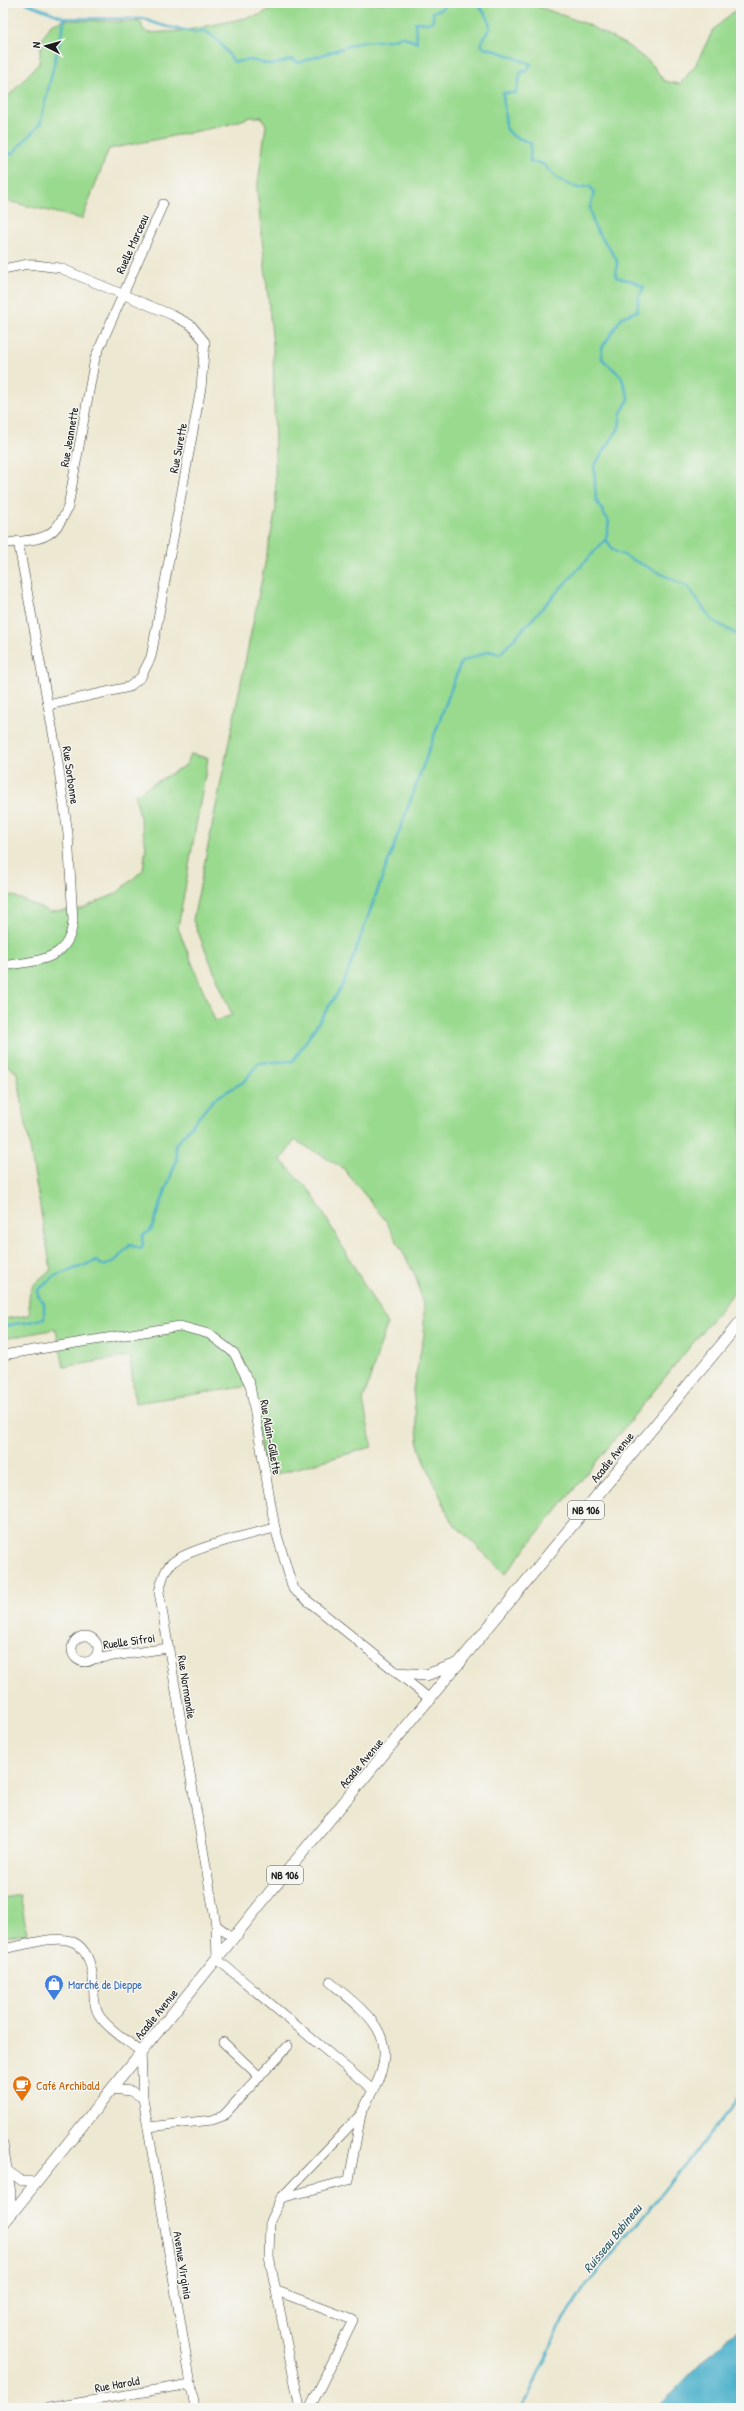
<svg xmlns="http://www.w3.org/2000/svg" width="744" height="2411" font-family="'Patrick Hand',sans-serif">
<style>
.green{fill:#9ada8f;stroke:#5b7b56}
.water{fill:#4cb1cb;stroke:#346674}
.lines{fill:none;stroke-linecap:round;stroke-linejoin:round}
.stream{stroke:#4cb1cb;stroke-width:2.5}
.minor-casing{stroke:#3b3b37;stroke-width:10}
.major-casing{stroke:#3b3b37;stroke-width:12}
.minor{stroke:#fff;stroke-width:9}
.major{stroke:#fff;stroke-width:11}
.labels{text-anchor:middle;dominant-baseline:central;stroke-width:3;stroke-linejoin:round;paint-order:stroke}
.shield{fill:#f6f6f2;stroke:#5d5d5c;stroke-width:1}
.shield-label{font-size:11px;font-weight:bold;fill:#1c1c1c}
.street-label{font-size:12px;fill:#1c1c1c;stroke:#f6f6f2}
.shop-label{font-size:12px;fill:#366cbe;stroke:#f6f6f2;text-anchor:start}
.food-label{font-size:12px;fill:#c56008;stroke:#f6f6f2;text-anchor:start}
.water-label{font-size:13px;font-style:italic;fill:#2f5862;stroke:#f6f6f2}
</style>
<rect width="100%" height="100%" fill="#f6f6f2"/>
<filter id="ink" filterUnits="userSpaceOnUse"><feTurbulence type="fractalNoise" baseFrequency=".025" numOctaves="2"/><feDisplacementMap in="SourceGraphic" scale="8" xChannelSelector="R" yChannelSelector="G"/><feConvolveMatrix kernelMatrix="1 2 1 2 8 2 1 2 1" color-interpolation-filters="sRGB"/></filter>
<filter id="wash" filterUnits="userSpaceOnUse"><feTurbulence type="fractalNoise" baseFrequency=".012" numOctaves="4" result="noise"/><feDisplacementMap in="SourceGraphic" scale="16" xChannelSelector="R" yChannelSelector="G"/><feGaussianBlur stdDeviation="0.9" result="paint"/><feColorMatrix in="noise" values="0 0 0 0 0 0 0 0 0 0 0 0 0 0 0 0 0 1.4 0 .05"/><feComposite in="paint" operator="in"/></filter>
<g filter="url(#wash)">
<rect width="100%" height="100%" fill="#ede8d1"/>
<!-- green -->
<g class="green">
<path d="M280 3H528L587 24 628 46 652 64 664 81 680 84 695 66 713 30 741 5V1284L505 1574 451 1521 419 1448 413 1389 424 1335V1309L416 1277 386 1221 343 1168 295 1140 281 1160 311 1192 387 1324 363 1401 372 1447 266 1477 250 1386 135 1403 130 1356 64 1367 56 1329 3 1339V1319L30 1315C26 1290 32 1284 51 1270L17 1073 3 1062V889L11 895 50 912 81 909 117 893 143 870 146 846 135 794 186 765 191 754 208 758 178 928 215 1021 232 1015 193 920 276 509 273 345 257 190 266 125 262 117H251L227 125 109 149 82 219 3 200V102L39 63 42 39 51 25 64 20 141 22 143 29 148 33 183 31 260 15Z"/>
<path d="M20 1895 27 1933 3 1937V1898Z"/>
</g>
<!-- water -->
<path class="water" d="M741 2329V2408H657L726 2338Z"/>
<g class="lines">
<!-- stream -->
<g class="stream">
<path d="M26 3 65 18 145 19C161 28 180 28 198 33L201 30C217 35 224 48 234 62L250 60 272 65 293 59 298 63 360 42 391 40 402 36 417 43 415 22 428 23 433 21V12L442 9 446 3"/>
<path d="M3 156 13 153 40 124 65 18"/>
<path d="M606 539 613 550 688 587 712 620 741 637"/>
<path d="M3 1327C17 1322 30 1324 44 1318V1303L38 1296V1290L55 1276 96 1261 104 1266 116 1260 130 1245 141 1249 143 1245 142 1236 151 1230 177 1159 175 1145 214 1099 245 1081 258 1063 293 1061 343 985 461 662 489 651 500 654 606 539 609 522 596 500 594 466 619 428 621 413 629 399 621 376 602 359V348L622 317 637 311 639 296 644 287 632 281 616 277 617 260 594 226 590 208 594 192 590 186C586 186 582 188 578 188 574 187 564 182 560 180 546 172 549 161 530 162L531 143 513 136 506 128 503 93H516L521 72 527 71 531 64 492 49 484 48 481 44 490 27 488 18 477 3"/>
<path d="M523 2408 563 2320 582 2290 741 2096"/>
</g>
</g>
</g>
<g filter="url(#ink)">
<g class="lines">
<!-- minor casing -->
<g class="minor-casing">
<g id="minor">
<path d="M3 269 28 264 60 268 172 315 191 325 205 342 201 388 151 657 141 677 129 687 48 705"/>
<path d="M3 544C38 537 52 545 68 507L95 358 163 204"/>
<path d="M3 966C37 960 70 962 73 920L68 834 56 749 18 541"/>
<path d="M3 1355 180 1326 209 1334 234 1353 250 1385 275 1528 293 1589 431 1700"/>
<path d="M275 1528C251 1534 190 1548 173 1562 164 1569 162 1581 159 1592L216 1925 217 1959 373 2090 361 2114 281 2198 270 2221 269 2257 300 2408"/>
<circle cx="85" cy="1649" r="13"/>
<path d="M93 1659 168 1648"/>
<path d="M216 1925 229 1935H238"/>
<path d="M3 1949C46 1942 86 1920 93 1979 94 1991 93 2005 99 2015 107 2028 129 2042 141 2052L143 2098 195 2408"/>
<path d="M330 1982C368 2014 403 2037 373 2090"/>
<path d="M223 2042 260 2077"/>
<path d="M112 2089 131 2091 143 2098"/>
<path d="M148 2127 212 2120 223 2116 288 2046"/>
<path d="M3 2144 11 2193 10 2216"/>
<path d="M8 2171 22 2181H38"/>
<path d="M281 2198 349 2180 361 2114"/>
<path d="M277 2291 353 2320 310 2408"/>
<path d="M48 2408 191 2384"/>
</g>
</g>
<!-- major casing -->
<g class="major-casing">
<g id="major">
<path d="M398 1673 426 1675 460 1663"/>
<path d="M3 2224 279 1881 741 1321"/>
</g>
</g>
<!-- minor -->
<use href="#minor" class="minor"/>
<!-- major -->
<use href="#major" class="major"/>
</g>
</g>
<!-- icons -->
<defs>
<g id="shop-pin" transform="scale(1)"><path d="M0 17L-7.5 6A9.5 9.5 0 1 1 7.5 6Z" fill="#3f7fe0" stroke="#f6f6f2"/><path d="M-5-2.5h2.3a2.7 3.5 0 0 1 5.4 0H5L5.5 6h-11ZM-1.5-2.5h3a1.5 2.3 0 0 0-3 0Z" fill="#fff"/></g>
<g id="cafe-pin" transform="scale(1)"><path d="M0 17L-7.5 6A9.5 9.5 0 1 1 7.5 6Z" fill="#e8710a" stroke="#f6f6f2"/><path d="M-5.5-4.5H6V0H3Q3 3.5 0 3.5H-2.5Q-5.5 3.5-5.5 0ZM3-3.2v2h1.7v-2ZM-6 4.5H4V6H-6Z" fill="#fff"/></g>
</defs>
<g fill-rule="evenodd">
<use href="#shop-pin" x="54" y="1984"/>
<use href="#cafe-pin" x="22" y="2085"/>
</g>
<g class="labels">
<!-- shield labels -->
<g class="shield">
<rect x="568" y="1501" width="36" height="18" rx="3"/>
<rect x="267" y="1866" width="36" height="18" rx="3"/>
</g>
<g class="shield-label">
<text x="586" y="1510">NB 106</text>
<text x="285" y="1875">NB 106</text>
</g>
<!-- street labels -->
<g class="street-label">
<text transform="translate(132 244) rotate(-66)">Ruelle Marceau</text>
<text transform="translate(69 437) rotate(-80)">Rue Jeannette</text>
<text transform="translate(178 448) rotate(-79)">Rue Surette</text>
<text transform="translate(71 775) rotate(82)">Rue Sorbonne</text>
<text transform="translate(271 1437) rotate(80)">Rue Alain-Gillette</text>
<text transform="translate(612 1457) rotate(-51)">Acadie Avenue</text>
<text transform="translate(129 1641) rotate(-8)">Ruelle Sifroi</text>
<text transform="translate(187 1687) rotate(81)">Rue Normandie</text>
<text transform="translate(361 1763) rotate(-50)">Acadie Avenue</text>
<text transform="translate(156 2014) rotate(-51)">Acadie Avenue</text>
<text transform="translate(183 2265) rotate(81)">Avenue Virginia</text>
<text transform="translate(117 2384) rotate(-10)">Rue Harold</text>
</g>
<!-- shop labels -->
<g class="shop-label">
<text x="68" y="1984">Marché de Dieppe</text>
</g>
<!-- food labels -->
<g class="food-label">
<text x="36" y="2085">Café Archibald</text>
</g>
<!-- water labels -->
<g class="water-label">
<text transform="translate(612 2238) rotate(-51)">Ruisseau Babineau</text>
</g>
</g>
<!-- margin -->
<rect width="744" height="2411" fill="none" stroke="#f6f6f2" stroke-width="16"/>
<!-- north arrow -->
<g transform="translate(46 46) rotate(276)" stroke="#f6f6f2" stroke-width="3" paint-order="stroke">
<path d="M0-3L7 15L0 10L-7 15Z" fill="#1c1c1c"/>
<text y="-6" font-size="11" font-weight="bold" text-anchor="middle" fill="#1c1c1c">N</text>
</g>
</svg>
